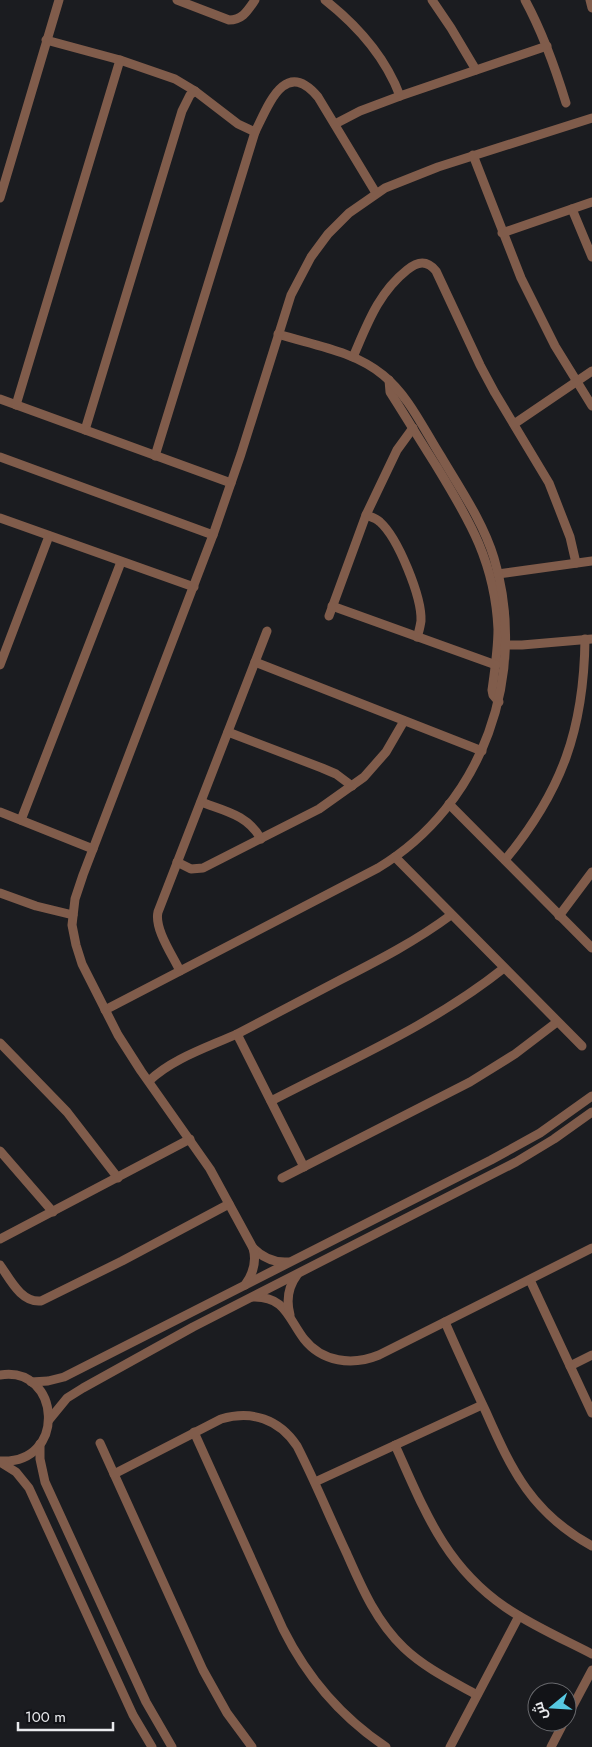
<svg xmlns="http://www.w3.org/2000/svg" width="592" height="1747" font-family="Jost,Cairo,sans-serif">
<style>
.lines{fill:none;stroke-linecap:round;stroke-linejoin:round}
.minor{stroke:#805c4b;stroke-width:9}
</style>
<rect width="100%" height="100%" fill="#1b1c20"/>
<g class="lines">
<!-- minor -->
<g class="minor">
<path d="M177 0 229 20C243 20 248 10 255 0"/>
<path d="M325 0C358 26 385 56 400 96"/>
<path d="M432 0 451 28 476 70"/>
<path d="M525 0C543 33 555 67 566 103"/>
<path d="M590 0 592 8"/>
<path d="M46 40 120 60 175 79 195 91 238 124 255 132"/>
<path d="M335 124 360 111 400 96 547 46"/>
<path d="M473 155 521 278 555 346 592 406"/>
<path d="M0 198 59 0"/>
<path d="M572 209 592 257"/>
<path d="M502 233 592 202"/>
<path d="M353 357C367 325 378 293 407 270 418 261 427 260 436 271L480 365 495 393 549 483 570 537 576 563"/>
<path d="M389 380 390 392C406 417 421 442 437 467 470 521 495 563 498 629 498 649 495 669 492 690L493 695 499 702"/>
<path d="M0 399 231 483"/>
<path d="M16 405 120 60"/>
<path d="M514 424 592 371"/>
<path d="M85 430 182 111 190 95 195 91"/>
<path d="M155 456 255 132C269 104 285 58 318 97L376 193"/>
<path d="M0 457 213 535"/>
<path d="M366 515C371 517 376 518 380 522 398 538 422 597 421 621 420 627 419 632 417 637"/>
<path d="M0 518 194 587"/>
<path d="M498 574 592 561"/>
<path d="M332 606 496 665"/>
<path d="M329 616 366 515 397 450 413 428"/>
<path d="M505 645H522L592 639"/>
<path d="M255 662 482 751"/>
<path d="M0 665 49 536"/>
<path d="M228 732 322 768 336 774 352 786"/>
<path d="M201 802C225 811 248 815 261 839"/>
<path d="M449 804 592 948"/>
<path d="M0 812 93 849"/>
<path d="M21 820 121 562"/>
<path d="M395 857 582 1046"/>
<path d="M505 860C562 791 584 729 585 639"/>
<path d="M177 862 191 869 203 868 319 809 364 777 386 752 404 721"/>
<path d="M0 893 36 906 73 915"/>
<path d="M559 916 592 872"/>
<path d="M180 971C173 956 154 929 158 912L267 631"/>
<path d="M105 1010 378 868C483 805 529 674 494 558 483 522 461 490 442 458 424 430 409 396 383 375 354 351 313 345 278 334"/>
<path d="M237 1034 304 1167"/>
<path d="M0 1043 67 1112 118 1178"/>
<path d="M149 1081C173 1058 209 1047 239 1033 273 1015 306 998 340 980 379 960 416 941 451 915"/>
<path d="M271 1101C350 1060 434 1024 504 968"/>
<path d="M0 1151 53 1212"/>
<path d="M282 1178 470 1082 515 1054 557 1022"/>
<path d="M0 1239 190 1139"/>
<path d="M253 1248C263 1258 274 1263 288 1262"/>
<path d="M0 1265C10 1279 21 1303 41 1301L122 1261 229 1204"/>
<path d="M530 1280 592 1413"/>
<path d="M245 1285C253 1274 257 1262 253 1248L210 1169 141 1071 118 1035 82 964 76 945 72 925 75 899 83 875 213 535 241 454 291 295 311 257 328 234 349 213 385 188 438 167 592 118"/>
<path d="M253 1297C285 1296 288 1318 304 1339 322 1362 352 1366 379 1355L592 1248"/>
<path d="M290 1315C286 1300 288 1287 297 1275"/>
<path d="M445 1322C458 1352 472 1382 486 1412 512 1471 532 1513 592 1546"/>
<path d="M570 1366 592 1355"/>
<path d="M0 1375C61 1365 68 1465 0 1461"/>
<path d="M31 1382 48 1381 64 1377 491 1160 540 1133 592 1096"/>
<path d="M49 1420 67 1398 83 1388 193 1327 516 1162 554 1139 592 1112"/>
<path d="M194 1432 283 1629C307 1677 341 1717 386 1747"/>
<path d="M100 1443 203 1670 227 1713 252 1747"/>
<path d="M40 1444V1459L45 1482 146 1702 172 1747"/>
<path d="M395 1445C424 1509 444 1565 505 1607 531 1625 563 1639 592 1654"/>
<path d="M0 1462 16 1472 29 1488 133 1715 152 1747"/>
<path d="M114 1474 221 1419C252 1410 279 1419 297 1446 315 1481 330 1518 347 1554 362 1588 376 1621 404 1648 425 1668 452 1681 477 1695"/>
<path d="M315 1482 482 1405"/>
<path d="M567 1717 592 1670"/>
<path d="M450 1747 519 1616"/>
<path d="M551 1747 564 1722"/>
</g>
</g>
<!-- north arrow -->
<g transform="translate(552 1707) rotate(252)"><circle r="24" fill="#121317" stroke="#68696d"/>
<path d="M0-4L9 19L0 12L-9 19Z" fill="#57c9e2"/>
<text y="-8" font-size="14" font-weight="bold" text-anchor="middle" fill="#e9eaed">ش</text>
</g>
<!-- scale -->
<path d="M18 1722v8h95v-8" fill="none" stroke="#e9eaed" stroke-width="2.5"/>
<text x="25" y="1722" font-size="15" fill="#e9eaed" stroke="#121317" stroke-width="4" paint-order="stroke">100 m</text>
</svg>
